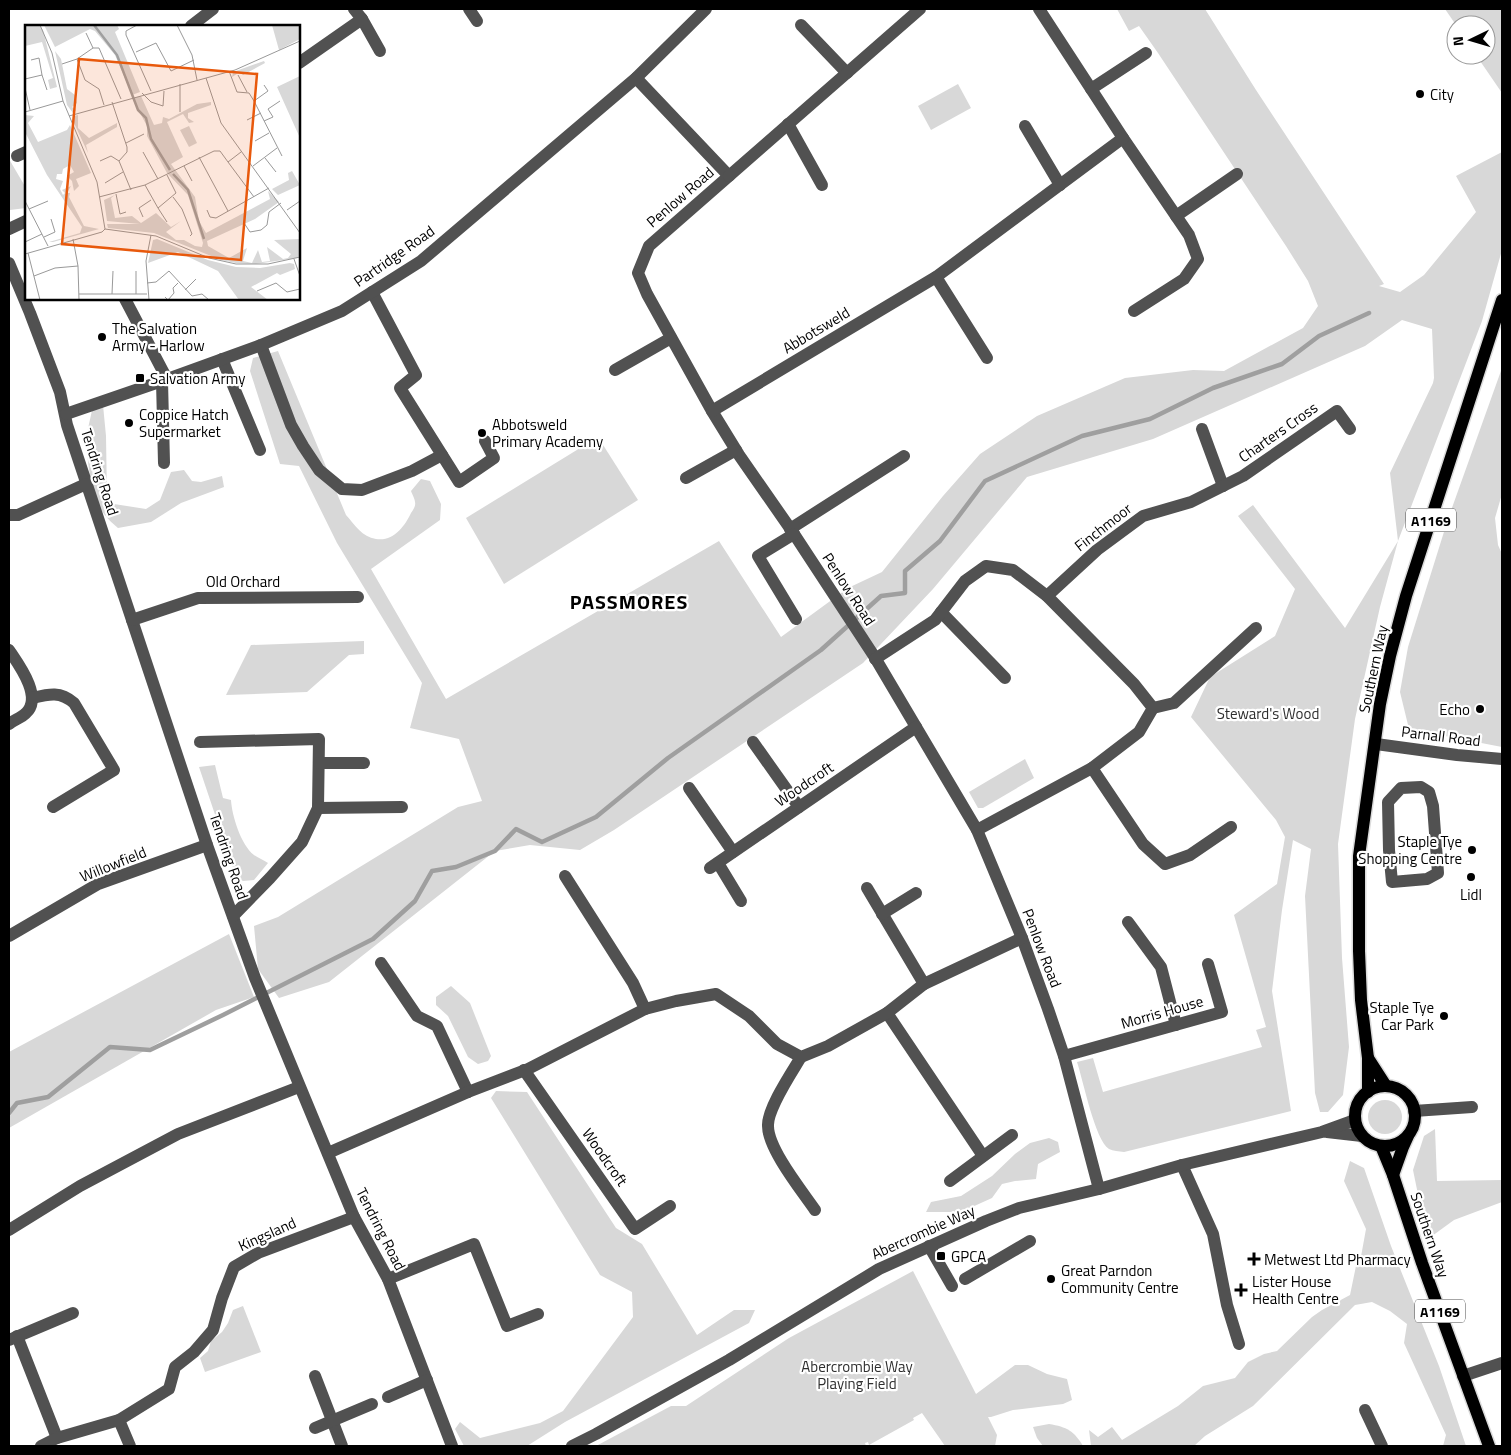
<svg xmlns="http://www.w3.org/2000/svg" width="1511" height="1455" font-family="'Titillium Web',sans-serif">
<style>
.green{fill:#d8d8d8}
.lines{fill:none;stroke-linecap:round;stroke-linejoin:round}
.stream{stroke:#9f9f9f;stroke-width:4.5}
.major-casing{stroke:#dbdbdb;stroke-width:15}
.minor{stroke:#515151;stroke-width:12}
.major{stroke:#000;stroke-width:12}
.poi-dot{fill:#000;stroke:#fff;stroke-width:2}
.labels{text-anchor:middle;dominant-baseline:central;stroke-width:4.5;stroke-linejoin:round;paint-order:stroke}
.shield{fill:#fff;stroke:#4c4c4c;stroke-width:1}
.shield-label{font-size:14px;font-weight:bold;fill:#000}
.poi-label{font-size:15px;fill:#000;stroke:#fff;text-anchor:start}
.street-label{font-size:15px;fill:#000;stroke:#fff}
.park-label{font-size:15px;fill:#2f2f2f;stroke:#fff}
.district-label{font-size:20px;font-weight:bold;letter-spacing:1px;fill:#000;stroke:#fff}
.inset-river{fill:none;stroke:#9f9f9f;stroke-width:2.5}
.inset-road{fill:none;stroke:#999;stroke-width:1}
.view{fill:#e8590c;fill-opacity:0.15;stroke:#e8590c;stroke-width:2.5}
.inset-edge{fill:none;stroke:#000;stroke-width:2.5}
</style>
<rect width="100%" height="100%" fill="#fff"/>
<!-- green -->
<g class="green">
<path d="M1117 9H1205L1256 90 1384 284 1379 286 1400 292 1424 275 1476 212 1456 176 1502 152V250L1482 321 1398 541 1390 473 1433 383 1434 378 1432 329 1402 320 1365 346 1153 439 1027 477 933 589 863 663 614 830 580 850 530 845 495 851 329 982 279 998 258 969 254 926 278 917 458 807 482 801 459 739 410 728 422 683 337 543 299 466 280 464 250 371 253 358 278 351 346 515C355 525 362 537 376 539 393 542 405 526 411 513 413 510 416 506 415 502 415 499 412 494 411 491L421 479 430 481 441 504 440 520 371 569 446 699 719 541 781 637 848 588 882 572 943 496 980 454 1037 416 1125 378 1193 370 1224 371 1303 328 1318 306 1308 281 1286 246 1158 53 1139 26 1129 31Z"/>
<path d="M1445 9H1502V93L1476 55H1486V25H1456Z"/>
<path d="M958 84 971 108 931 130 918 106Z"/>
<path d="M9 159 26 188V208L10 210 9 209Z"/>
<path d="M1502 368V494L1495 518 1498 545 1502 554V747L1409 729 1400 692 1408 647 1448 519Z"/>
<path d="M103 405 106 436 107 498 114 504 146 509 160 500 171 472 184 470 192 481 201 482 222 476 224 487 181 503 151 522 118 528C113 524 108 519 104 514 92 498 87 464 87 444 86 433 90 421 92 410Z"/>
<path d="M598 437 638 500 504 584 466 518Z"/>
<path d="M1253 505 1345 628 1398 541 1380 607 1355 719 1338 844 1342 958 1349 1047 1343 1095 1328 1112H1320L1315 1093 1305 896 1311 849 1293 840 1282 910 1272 991 1291 1111 1124 1152C1119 1151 1113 1151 1109 1149 1095 1140 1083 1080 1077 1062L1093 1058 1103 1092 1262 1047 1256 1030 1266 1027 1234 915 1277 884 1285 837 1276 820 1191 717 1210 677 1275 636 1295 589 1238 516Z"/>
<path d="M364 641V654L349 655 307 692 226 695 251 645Z"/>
<path d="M1025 759 1034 778 983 808H978L969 792Z"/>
<path d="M215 765 223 798 231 800C232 816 241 845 254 855 258 858 264 860 268 863L254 880 243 881 236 877 199 767Z"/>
<path d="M229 934 254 997 216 1010 9 1128V1052Z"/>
<path d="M451 986 470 1003 491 1056 488 1061 478 1064 468 1057 448 1016 436 1005V997Z"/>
<path d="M496 1091 527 1092 616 1228 642 1244 697 1335 734 1310H755L749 1323 565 1422 527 1446H464L455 1429 460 1422 480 1438 540 1423 563 1411 633 1317 632 1292 600 1275 491 1098Z"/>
<circle cx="1385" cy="1117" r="17"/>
<path d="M1435 1129 1437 1181 1502 1180V1202L1454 1220 1432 1236 1422 1214 1413 1170 1424 1136Z"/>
<path d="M1049 1138 1058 1142 1060 1152 1038 1164 1036 1179 1015 1181 1002 1184 992 1198 961 1212H926L931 1202 961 1196 992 1176 1015 1154 1030 1143Z"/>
<path d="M1350 1161 1364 1168 1391 1246 1439 1366 1466 1446H1443L1446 1435 1404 1343 1407 1324 1390 1311 1372 1302 1355 1305 1253 1406 1205 1436 1194 1446H1091L1089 1430 1098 1437 1112 1427 1122 1440 1178 1406 1203 1386 1235 1378 1248 1362 1264 1354 1277 1351 1312 1317 1322 1310 1350 1295 1356 1266 1360 1262 1366 1229 1344 1181Z"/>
<path d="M913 1271 976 1394 1015 1365H1028L1047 1374 1067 1379 1072 1400 1063 1404 1013 1410 991 1417H988L997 1435 995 1446H945L922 1413 913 1418 914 1420 869 1445 868 1442 865 1443 866 1446H596L671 1406H686L789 1338Z"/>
<path d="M243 1306 261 1352 205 1372 200 1358 208 1351 211 1341 222 1332 228 1323 233 1310Z"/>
<path d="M1049 1424C1067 1427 1074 1431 1083 1446H1043L1037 1438 1033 1427Z"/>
</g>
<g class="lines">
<!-- stream -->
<path class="stream" d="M9 1113 17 1103 48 1097 110 1047 150 1050 223 1015 373 939 415 901 432 871 456 867 495 851 516 829 542 842 596 817 668 758 821 650 881 596 905 593V571L940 541 985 481 1082 436 1150 419 1213 388 1282 364 1319 336 1369 313"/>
<!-- major casing -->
<g class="major-casing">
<g id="major">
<path d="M1368 1058 1386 1086"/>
<circle cx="1385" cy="1116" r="30"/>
<path d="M1368 1092V1058L1361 1000 1359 951V856L1380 704 1390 656 1406 596 1502 300"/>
<path d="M1381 1146 1393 1175 1422 1263 1489 1446"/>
<path d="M1393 1175 1403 1147 1408 1136"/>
</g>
</g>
<!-- minor -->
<g class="minor">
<path d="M354 9 362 19 380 51"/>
<path d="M469 9 477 21"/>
<path d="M1039 9 1123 138 1189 235 1198 259 1184 279 1134 311"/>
<path d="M801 25 847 73"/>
<path d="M191 26 213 9"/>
<path d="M299 63 362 19"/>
<path d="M636 78 729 176 649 246 638 273 647 294 712 411 739 455 794 534 874 656 977 830 1022 938 1048 1009 1064 1056 1099 1189"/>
<path d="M1091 89 1146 53"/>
<path d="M788 124 822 185"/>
<path d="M1025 126 1060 185"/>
<path d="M17 156 26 152"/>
<path d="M729 176 920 9"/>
<path d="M1176 216 1237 174"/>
<path d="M9 229 26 221"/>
<path d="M9 263 30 313 60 392 67 425 207 845 255 978 354 1217 388 1279 452 1446"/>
<path d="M936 277 987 358"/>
<path d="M372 292 416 375 400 388 459 482 494 458 485 441"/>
<path d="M125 299 167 379"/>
<path d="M261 345 291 425 303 446 319 470 342 489 362 490 412 471 442 455"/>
<path d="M222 359 260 450"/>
<path d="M615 370 671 338"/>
<path d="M162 381 164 463"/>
<path d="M712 411 936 277 1123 138"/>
<path d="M66 414 162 381 261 345 342 311 421 261 636 78 706 9"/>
<path d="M1202 429 1223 486"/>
<path d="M686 478 736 450"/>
<path d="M9 515H18L86 484"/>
<path d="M790 529 904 456"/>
<path d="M794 534 758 556 796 619"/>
<path d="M1047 596 1097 550 1143 516 1191 502 1243 476 1337 411 1350 429"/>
<path d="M941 612 1005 678"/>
<path d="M132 620 198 598 358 597"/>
<path d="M9 650C19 665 43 697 26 713 21 718 14 720 9 724"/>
<path d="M875 659 935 620 965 581 986 566 1013 570 1047 596 1134 684 1153 708 1139 732 1092 768 977 830"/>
<path d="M32 698C49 694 60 691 74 703L114 770 53 807"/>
<path d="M1153 708 1174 703 1256 628"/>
<path d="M200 742 319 739 318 808 302 842 270 878 233 916"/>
<path d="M753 742 799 807"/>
<path d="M1376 744 1457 755 1502 759"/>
<path d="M319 763H364"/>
<path d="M1092 768 1143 844 1165 864 1190 855 1231 827"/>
<path d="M1421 787 1429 792 1433 806 1438 873 1427 879 1392 882 1389 850 1388 802 1401 788Z"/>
<path d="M689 788 733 852"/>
<path d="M318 808 402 807"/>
<path d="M718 863 741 901"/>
<path d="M710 868 916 727"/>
<path d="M565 876 633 983 645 1009"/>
<path d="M867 888 924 984"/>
<path d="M882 914 916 893"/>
<path d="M1128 922 1161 967 1176 1025"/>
<path d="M9 936 98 884 207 845"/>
<path d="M381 963 417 1016 437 1026 468 1092"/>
<path d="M887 1013 983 1156"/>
<path d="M1064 1056 1222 1012 1208 964"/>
<path d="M801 1057C792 1072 767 1109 768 1126 768 1149 802 1191 815 1210"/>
<path d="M524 1070 635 1229 670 1206"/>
<path d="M1414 1111 1472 1107"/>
<path d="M1327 1132 1362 1136"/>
<path d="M328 1153 468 1092 528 1069 645 1009 676 1001 716 994 749 1016 777 1044 801 1057 828 1046 887 1013 924 984 1022 938"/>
<path d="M1182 1165 1213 1234 1227 1305 1239 1344"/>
<path d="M950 1181 1012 1135"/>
<path d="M9 1230 80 1186 178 1134 299 1087"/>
<path d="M929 1246 952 1286"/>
<path d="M388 1279 474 1244 507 1326 538 1314"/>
<path d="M965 1279 1030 1241"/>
<path d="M17 1336 57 1438"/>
<path d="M9 1340 73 1313"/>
<path d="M315 1376 342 1446"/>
<path d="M1463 1376 1502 1363"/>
<path d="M388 1397 427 1380"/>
<path d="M1365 1410 1382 1446"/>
<path d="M119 1420 130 1446"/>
<path d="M315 1428 372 1404"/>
<path d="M41 1446 57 1438 119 1420 169 1389 175 1367 194 1352 213 1330 222 1298 234 1267 258 1253 354 1217"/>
<path d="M572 1446 596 1434 729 1360 879 1269 986 1221 1019 1208 1099 1189 1182 1165 1322 1132 1355 1120"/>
</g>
<!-- major -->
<use href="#major" class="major"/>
</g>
<!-- markers -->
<g class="poi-dot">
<circle cx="1420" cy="94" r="5"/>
<circle cx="102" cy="337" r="5"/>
<rect x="135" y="373" width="10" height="10" rx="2.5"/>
<circle cx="129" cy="423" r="5"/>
<circle cx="482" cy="433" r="5"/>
<circle cx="1480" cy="709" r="5"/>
<circle cx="1472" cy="850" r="5"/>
<circle cx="1471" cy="877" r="5"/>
<circle cx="1444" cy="1016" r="5"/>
<rect x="936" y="1251" width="10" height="10" rx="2.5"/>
<path d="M1251.5 1251.5h5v5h5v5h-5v5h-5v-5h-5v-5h5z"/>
<circle cx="1051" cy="1279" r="5"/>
<path d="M1238.5 1282.5h5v5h5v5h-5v5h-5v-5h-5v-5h5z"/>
</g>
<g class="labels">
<!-- shield labels -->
<g class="shield">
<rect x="1406" y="508.5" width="50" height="23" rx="4"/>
<rect x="1415" y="1299.5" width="50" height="23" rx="4"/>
</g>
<g class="shield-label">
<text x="1431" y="520">A1169</text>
<text x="1440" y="1311">A1169</text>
</g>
<!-- poi labels -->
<g class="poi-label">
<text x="1430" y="94">City</text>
<text x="112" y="328">The Salvation<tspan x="112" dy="17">Army - Harlow</tspan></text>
<text x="150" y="378">Salvation Army</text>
<text x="139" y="414">Coppice Hatch<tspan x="139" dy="17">Supermarket</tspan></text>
<text x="492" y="424">Abbotsweld<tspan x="492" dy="17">Primary Academy</tspan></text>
<text x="1470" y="709" text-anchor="end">Echo</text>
<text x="1462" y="841" text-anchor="end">Staple Tye<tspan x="1462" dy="17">Shopping Centre</tspan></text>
<text x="1471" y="894" text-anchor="middle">Lidl</text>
<text x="1434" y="1007" text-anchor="end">Staple Tye<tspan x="1434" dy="17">Car Park</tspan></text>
<text x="951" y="1256">GPCA</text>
<text x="1264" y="1259">Metwest Ltd Pharmacy</text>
<text x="1061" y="1270">Great Parndon<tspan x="1061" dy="17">Community Centre</tspan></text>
<text x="1252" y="1281">Lister House<tspan x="1252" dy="17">Health Centre</tspan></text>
</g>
<!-- street labels -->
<g class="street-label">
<text transform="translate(680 197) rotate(-41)">Penlow Road</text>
<text transform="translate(394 256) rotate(-35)">Partridge Road</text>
<text transform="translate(816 330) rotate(-31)">Abbotsweld</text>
<text transform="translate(1278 432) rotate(-35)">Charters Cross</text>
<text transform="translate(100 472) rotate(72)">Tendring Road</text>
<text transform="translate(1103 527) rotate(-38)">Finchmoor</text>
<text x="243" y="581">Old Orchard</text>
<text transform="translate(849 589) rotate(57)">Penlow Road</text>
<text transform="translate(1373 669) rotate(-78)">Southern Way</text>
<text transform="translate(1441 736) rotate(7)">Parnall Road</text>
<text transform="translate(804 784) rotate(-34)">Woodcroft</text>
<text transform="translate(229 856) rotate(71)">Tendring Road</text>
<text transform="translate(113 864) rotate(-22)">Willowfield</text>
<text transform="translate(1042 948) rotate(69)">Penlow Road</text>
<text transform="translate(1162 1012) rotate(-16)">Morris House</text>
<text transform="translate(605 1157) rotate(55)">Woodcroft</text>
<text transform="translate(381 1229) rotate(63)">Tendring Road</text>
<text transform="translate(923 1232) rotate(-24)">Abercrombie Way</text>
<text transform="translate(267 1234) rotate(-24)">Kingsland</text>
<text transform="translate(1430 1235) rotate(71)">Southern Way</text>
</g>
<!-- park labels -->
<g class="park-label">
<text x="1268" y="713">Steward's Wood</text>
<text x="857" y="1366">Abercrombie Way<tspan x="857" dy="17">Playing Field</tspan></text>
</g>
<!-- district labels -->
<g class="district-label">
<text x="629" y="601">PASSMORES</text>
</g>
</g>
<!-- overview -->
<g transform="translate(25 25)">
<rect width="275" height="275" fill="#fff"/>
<path d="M0 0H14L18 5 32 62 25 64 23 55 28 53 17 17 0 21ZM19 0H92L94 4 90 7 115 67 107 70 90 30 70 6 65 4 30 22ZM247 0H275V14L254 25ZM30 26 36 34 42 64 50 70 52 78 47 82 51 85 48 88 42 80ZM239 36 240 38 218 50 215 47 207 52 208 47ZM275 51V113L252 62ZM116 71 129 100 137 98 138 92 144 94 172 79 186 77V80L163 88V93L169 97 164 98 158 89 142 97 158 132 146 139 170 172 174 196 181 208 245 174 243 166 254 177 230 194 182 216 183 221 204 233 222 223 218 236 227 238 233 225 237 237 245 236 242 222 258 234 263 233 266 229 249 215 275 214V231L271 233 231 239 211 238 196 235 129 208 83 203 82 199H115L82 196 79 175 90 170 86 173 90 193 107 191 116 198 131 188 146 202 156 196 141 207 151 215H159L170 221 177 222 178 218 163 170 142 148 122 111V101L107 73ZM0 90 9 91 3 98 13 117 42 105 45 100 66 148 51 154 54 161 49 166 47 156 42 151 49 147 45 140 38 144 37 149H32L31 154 38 156 35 164 38 170 40 168 37 165 46 161 42 168H45L44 172 59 201 74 204 28 217H24L55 208 57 202 22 150 0 107ZM53 90V103L64 113 92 98V102L61 120 63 128 49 98V91ZM164 101 172 118 164 122 155 105ZM267 146 275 160 253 170 247 164 264 155 263 148ZM132 214 183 235 211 242 235 243 265 238 269 239 270 244 255 250 252 248 226 262 243 275H214L193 246 153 227 123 238 128 215Z" fill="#d8d8d8"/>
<path class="inset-river" d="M69 0 92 30 113 85 121 93 126 114 145 145M148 149 163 165 179 214"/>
<path class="inset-road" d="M15 0 27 28 38 76 72 157 80 204M112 0 101 6V10L126 66M152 0 167 30 172 55M61 8 68 23M111 27 131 18 146 46 169 35M6 35 14 33 17 50M37 39 52 34M204 46 212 67 224 68 229 76 257 131M213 50 222 67M181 53 196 98 275 208M0 54 17 50 22 65M155 59V87M0 63 5 85M117 68 126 77 138 81 139 66M229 76 243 66 239 60M87 77 102 122V127L94 136 106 165M79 80 74 64 60 55 52 34 68 23H74L96 74M0 87 38 76M44 91 210 45 275 16M222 95 236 88M239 96 248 92 243 84 255 76M230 116 244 108M101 118 119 109M118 127 133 154M174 132 203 186M240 133 251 147M75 136 86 131 94 136M203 137 229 172M159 141 167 156M228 141 252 123M80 158 98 147M120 160 133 183 151 168 142 150M91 169 95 189 101 187M74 172 120 160 189 126H195L203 137 216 127M148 172 157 184 167 209 165 211M0 176 23 221M133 183 142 197M4 184 23 176M182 185 185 192 191 193 244 163M262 185 275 176M118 192 114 183 126 175M219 198 225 207 236 205 242 200 244 187 256 178M77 207 80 204 131 211 184 233 211 239H243L275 232M19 212 30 207 26 194M48 214 53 241 54 275M0 217 17 209M3 228 15 275M0 229 77 207M269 234 275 251M9 251 30 243 53 241M122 258 131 257 144 246 167 271 177 269 184 275M160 265 171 254M232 266 251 258 262 267 275 264M54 269H122M87 269 88 246M111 269V246M140 272 143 275 149 268 148 263 153 258M124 275 121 236 126 210"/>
<path class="view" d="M54 34 232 49 216 235 37 219Z"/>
<rect width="275" height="275" class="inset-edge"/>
</g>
<!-- border -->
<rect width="1511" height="1455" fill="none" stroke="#000000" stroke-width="20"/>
<!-- north arrow -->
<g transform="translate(1471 40) rotate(265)"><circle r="24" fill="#ffffff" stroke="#999999"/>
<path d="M0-4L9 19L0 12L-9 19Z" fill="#000000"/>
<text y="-8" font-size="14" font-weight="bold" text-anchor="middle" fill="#000000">N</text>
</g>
</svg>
